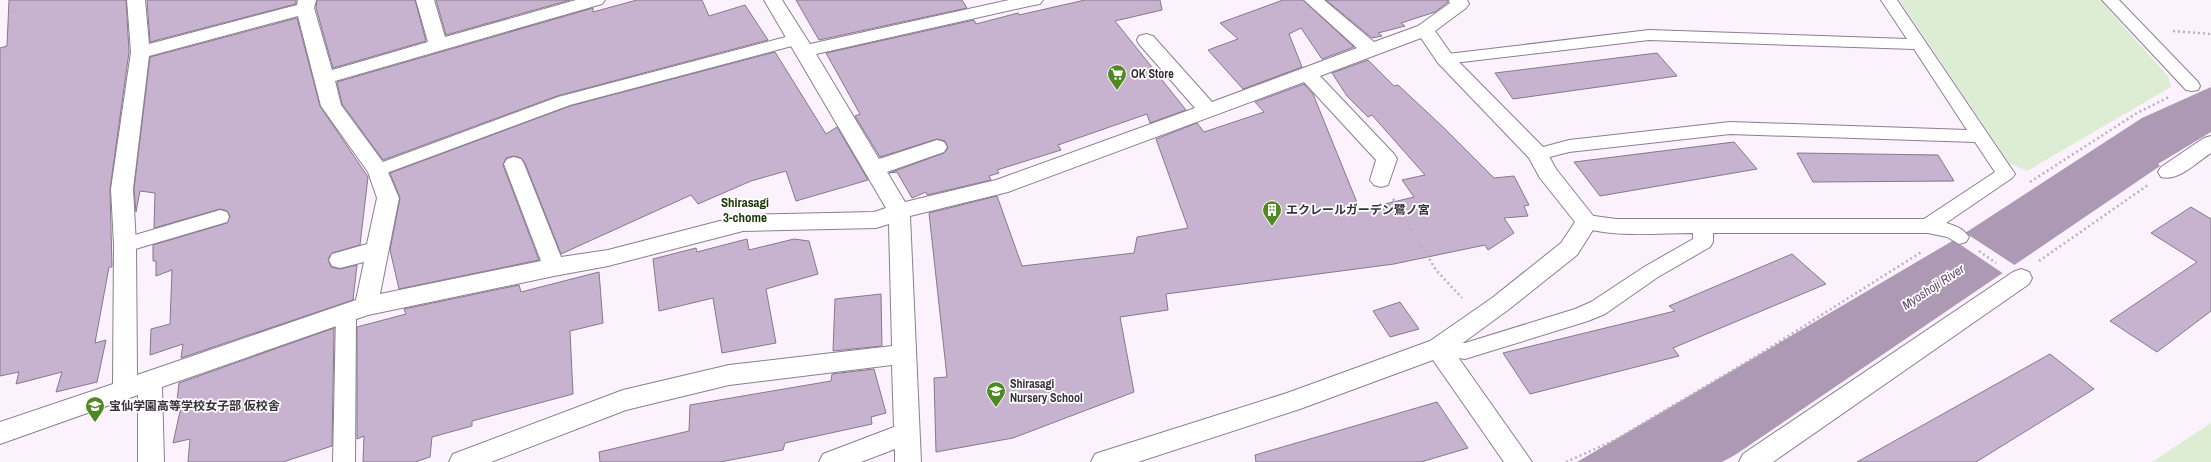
<svg xmlns="http://www.w3.org/2000/svg" width="2211" height="462" font-family="'Archivo Narrow','Noto Sans JP',sans-serif">
<style>
.green{fill:#ddedd4}
.water{fill:#ad99b4}
.pier{fill:#fbf2fe}
.building{fill:#c7b3cf;stroke:#85798a}
.lines{fill:none;stroke-linecap:round;stroke-linejoin:round}
.service-casing{stroke:#8b7e90;stroke-width:2}
.minor-casing{stroke:#8b7e90;stroke-width:2}
.path{stroke:#b9b1bc;stroke-width:2.5;stroke-dasharray:2 3;stroke-linecap:butt}
.service{fill:#fff;fill-rule:evenodd}
.minor{fill:#fff;fill-rule:evenodd}
.labels{text-anchor:middle;dominant-baseline:central;stroke-width:3.5;stroke-linejoin:round;paint-order:stroke}
.poi-label{font-size:12px;font-weight:bold;fill:#363038;stroke:#fff;text-anchor:start}
.neighbourhood-label{font-size:13px;font-weight:bold;fill:#1a3504;stroke:#fff}
.water-label{font-size:13px;font-style:italic;fill:#64466f;stroke:#fff}
</style>
<rect width="100%" height="100%" fill="#fbf2fe"/>
<!-- green -->
<g class="green">
<path d="M1899 0H2100L2168 76 2171 87 2027 171 2010 164Z"/>
<path d="M2211 423V462H2152Z"/>
</g>
<!-- water -->
<path class="water" d="M2211 87V132L2158 164 2160 166 1735 455 1722 462H1577L1959 237 2142 118Z"/>
<!-- pier -->
<path class="pier" d="M1964 232 2016 266 2004 274 1952 239Z"/>
<!-- building -->
<g class="building">
<path d="M9 0H126L129 52 110 189 112 267H109L95 343 106 340 97 382 56 392 62 372 16 384 19 372 0 376V48L7 46Z"/>
<path d="M147 0H296V4L150 42Z"/>
<path d="M317 0H415L426 41 333 68 316 8Z"/>
<path d="M436 0H570L446 35Z"/>
<path d="M637 0H702L709 16 745 5 768 40 557 96 383 160 342 104 337 82 593 8V12Z"/>
<path d="M796 0H962L967 8 819 40Z"/>
<path d="M1085 0H1160L1162 10 1115 21 1186 110 1150 123 1147 114 1058 145 1061 150 997 170 999 173 989 176 991 180 927 195 926 192 912 198 897 172 889 173 944 153 948 148 945 141 937 139 880 157 855 116 860 114 826 53 974 20 976 24 1018 13 1019 15Z"/>
<path d="M1283 0H1303L1354 47 1322 59 1301 28 1289 34 1302 67 1243 89 1208 50 1238 39 1220 23Z"/>
<path d="M1326 0H1448V2L1435 12 1401 23 1405 26 1378 33 1382 36 1372 38Z"/>
<path d="M297 18 320 106 368 177 360 245 332 253 328 259 331 267 340 269 357 265 353 300 181 358 183 344 150 355 151 329 170 324 172 270 156 276V261H153V245L227 223 230 216 227 211 220 209 154 228 155 193 140 191 136 212 134 189 150 57Z"/>
<path d="M775 52 826 134 837 127 868 180 796 201 786 171 751 181 698 204 691 195 561 254 525 163 521 158 514 156 506 158 503 165 539 260 399 289 390 250 400 198 390 173 570 106Z"/>
<path d="M1657 53 1677 76 1513 99 1495 73Z"/>
<path d="M1368 60 1394 86 1398 85 1443 127 1494 178 1514 176 1529 205 1524 206 1528 216 1504 218 1514 233 1488 250 1485 245 1394 264 1166 294 1168 310 1120 317 1134 392 1013 438 936 452 934 378 947 377 929 213 997 196 1022 266 1134 253 1137 237 1188 228 1156 139 1197 123 1204 132 1264 112 1255 102 1304 84 1313 94 1360 210 1414 197 1402 180 1425 175 1372 115 1368 117 1347 96 1332 73Z"/>
<path d="M1734 142 1757 169 1600 196 1574 162Z"/>
<path d="M1797 153 1938 155 1954 181 1813 182Z"/>
<path d="M2191 207 2211 219V311L2157 352 2110 321 2197 262 2151 233Z"/>
<path d="M747 239 749 250 794 239 809 241 818 274 766 289 776 343 722 353 713 298 659 311 653 259 696 248 697 252Z"/>
<path d="M1792 254 1826 284 1673 348 1679 356 1530 394 1503 353 1675 311 1669 306Z"/>
<path d="M599 272 603 323 570 331 573 394 472 421V426L432 437 430 457 415 462H363L364 436 357 439V327L406 314 404 309 519 285 521 292Z"/>
<path d="M881 294 882 346 833 351 835 299Z"/>
<path d="M1400 302 1419 329 1390 337 1373 311Z"/>
<path d="M334 328 332 446 283 462H188L190 439 173 443 181 407 176 409 179 383Z"/>
<path d="M2050 354 2094 389 1976 462H1857Z"/>
<path d="M874 369 886 413 871 417 872 424 785 443 783 450 720 462H600L599 452 689 431 690 405 831 381 832 374Z"/>
<path d="M1437 402 1468 448 1421 462H1256L1255 455Z"/>
</g>
<g class="lines">
<!-- service casing -->
<g class="service-casing">
<g id="service">
<path d="M1881 0H1897L2015 174 2012 178 1946 223C1956 226 1963 228 1969 237L1966 242 1959 244 1947 237 1928 233H1713V242L1710 247 1658 277 1605 314 1588 321 1465 359 1431 354 1428 348 1431 342 1438 340 1465 343 1575 309 1591 302 1644 267 1693 239V233C1657 233 1616 238 1580 227L1578 222 1580 217 1587 215 1616 219H1924L1995 172 1975 142 1730 134 1569 152 1538 160 1532 158 1529 154 1532 150 1569 140 1730 122 1967 130 1914 49 1649 40 1445 64 1439 63 1437 59 1439 55 1649 30 1907 39Z"/>
<path d="M2102 0H2119L2198 82 2200 86 2198 90 2192 91 2186 90Z"/>
<path d="M797 34 803 35 805 39 803 43 570 105 384 174 378 176 372 174 369 170 372 166 558 97Z"/>
<path d="M220 210 227 212 229 217 227 222 125 252 118 250 115 245 118 240Z"/>
<path d="M346 306 353 308 356 314 355 462H333L336 314 339 308Z"/>
</g>
</g>
<!-- minor casing -->
<g class="minor-casing">
<g id="minor">
<path d="M127 0H145L149 44 297 5 298 0H316L314 8 332 70 428 42 416 0H434L445 37 576 0H605L602 4 335 81 341 105 385 165 399 198 380 294 541 261 504 164 507 159 514 157 521 159 524 164 561 257 608 250 743 215 874 212 886 208 764 0H782L810 44 1009 0H1043L1040 4 1034 5 816 54 879 159 937 140 944 142 947 147 944 152 887 172 905 202 996 180 1195 108 1139 44 1137 40 1139 36 1146 34 1153 36 1212 102 1357 48 1304 0H1324L1374 42 1418 26 1450 3 1449 0H1467L1469 4 1466 8 1435 31 1452 55 1545 149 1556 169 1598 222 1577 255 1508 310 1453 350 1532 462H1504L1433 360 1300 409 1138 462H1091L1095 454 1104 451 1287 393 1430 341 1492 298 1561 243 1575 222 1540 178 1529 158 1438 63 1421 38 1320 76 1394 154 1397 159 1388 185 1381 187 1374 185 1370 180 1376 160 1304 82 1008 192 910 216 921 462H895V449L861 462H819L823 454 894 427 892 365 729 385 626 410 491 462H449L453 454 623 390 729 365 892 346 889 224 876 228 743 231 608 266 554 276 368 315 162 387 164 462H138V395L0 444V422L113 384 114 245 111 189 131 52ZM298 16 321 106 368 172 377 198 367 244 332 254 329 260 332 266 340 268 364 262 356 300 137 375 136 245 133 189 149 56Z"/>
<path d="M2211 136V153C2197 162 2178 182 2161 177L2158 172 2161 167 2204 138Z"/>
<path d="M2021 269 2029 272 2032 278 2029 284 1773 462H1739L1743 454 2013 272Z"/>
</g>
</g>
<!-- path -->
<g class="path">
<path d="M2173 31 2211 34"/>
<path d="M2030 182 2137 113 2169 97"/>
<path d="M1393 199 1436 270 1462 298"/>
<path d="M1979 251 1996 263"/>
<path d="M2039 261 2148 185"/>
<path d="M1566 462 1615 440 1755 357 1923 251"/>
</g>
<!-- service -->
<use href="#service" class="service"/>
<!-- minor -->
<use href="#minor" class="minor"/>
</g>
<!-- icons -->
<defs>
<g id="supermarket-pin" transform="scale(1)"><path d="M0 17L-7.5 6A9.5 9.5 0 1 1 7.5 6Z" fill="#508924" stroke="#fff"/><path d="M-6-5.5h2.5l.6 2H6L4.5 2H-2.5L-4.4-4H-6ZM-1.5 3.2a1.3 1.3 0 1 0 .1 0ZM3 3.2a1.3 1.3 0 1 0 .1 0Z" fill="#fff"/></g>
<g id="building-pin" transform="scale(1)"><path d="M0 17L-7.5 6A9.5 9.5 0 1 1 7.5 6Z" fill="#508924" stroke="#fff"/><path d="M-4-6H4V6H1V3H-1V6H-4ZM-2.5-4.3h1.7v1.8h-1.7ZM.8-4.3h1.7v1.8H.8ZM-2.5-1h1.7V.8h-1.7ZM.8-1h1.7V.8H.8Z" fill="#fff"/></g>
<g id="school-pin" transform="scale(1)"><path d="M0 17L-7.5 6A9.5 9.5 0 1 1 7.5 6Z" fill="#508924" stroke="#fff"/><path d="M0-5L7-2L0 1L-7-2ZM-4 1L0 2.5L4 1V4Q0 6-4 4Z" fill="#fff"/></g>
</defs>
<g fill-rule="evenodd">
<use href="#supermarket-pin" x="1117" y="74"/>
<use href="#building-pin" x="1272" y="210"/>
<use href="#school-pin" x="996" y="391"/>
<use href="#school-pin" x="95" y="406"/>
</g>
<g class="labels">
<!-- poi labels -->
<g class="poi-label">
<text x="1131" y="74">OK Store</text>
<text x="1286" y="210">エクレールガーデン鷺ノ宮</text>
<text x="1010" y="384">Shirasagi<tspan x="1010" dy="14">Nursery School</tspan></text>
<text x="109" y="406">宝仙学園高等学校女子部 仮校舎</text>
</g>
<!-- neighbourhood labels -->
<g class="neighbourhood-label">
<text x="745" y="202">Shirasagi<tspan x="745" dy="15">3-chome</tspan></text>
</g>
<!-- water labels -->
<g class="water-label">
<text transform="translate(1933 287) rotate(-33)">Myoshoji River</text>
</g>
</g>
</svg>
